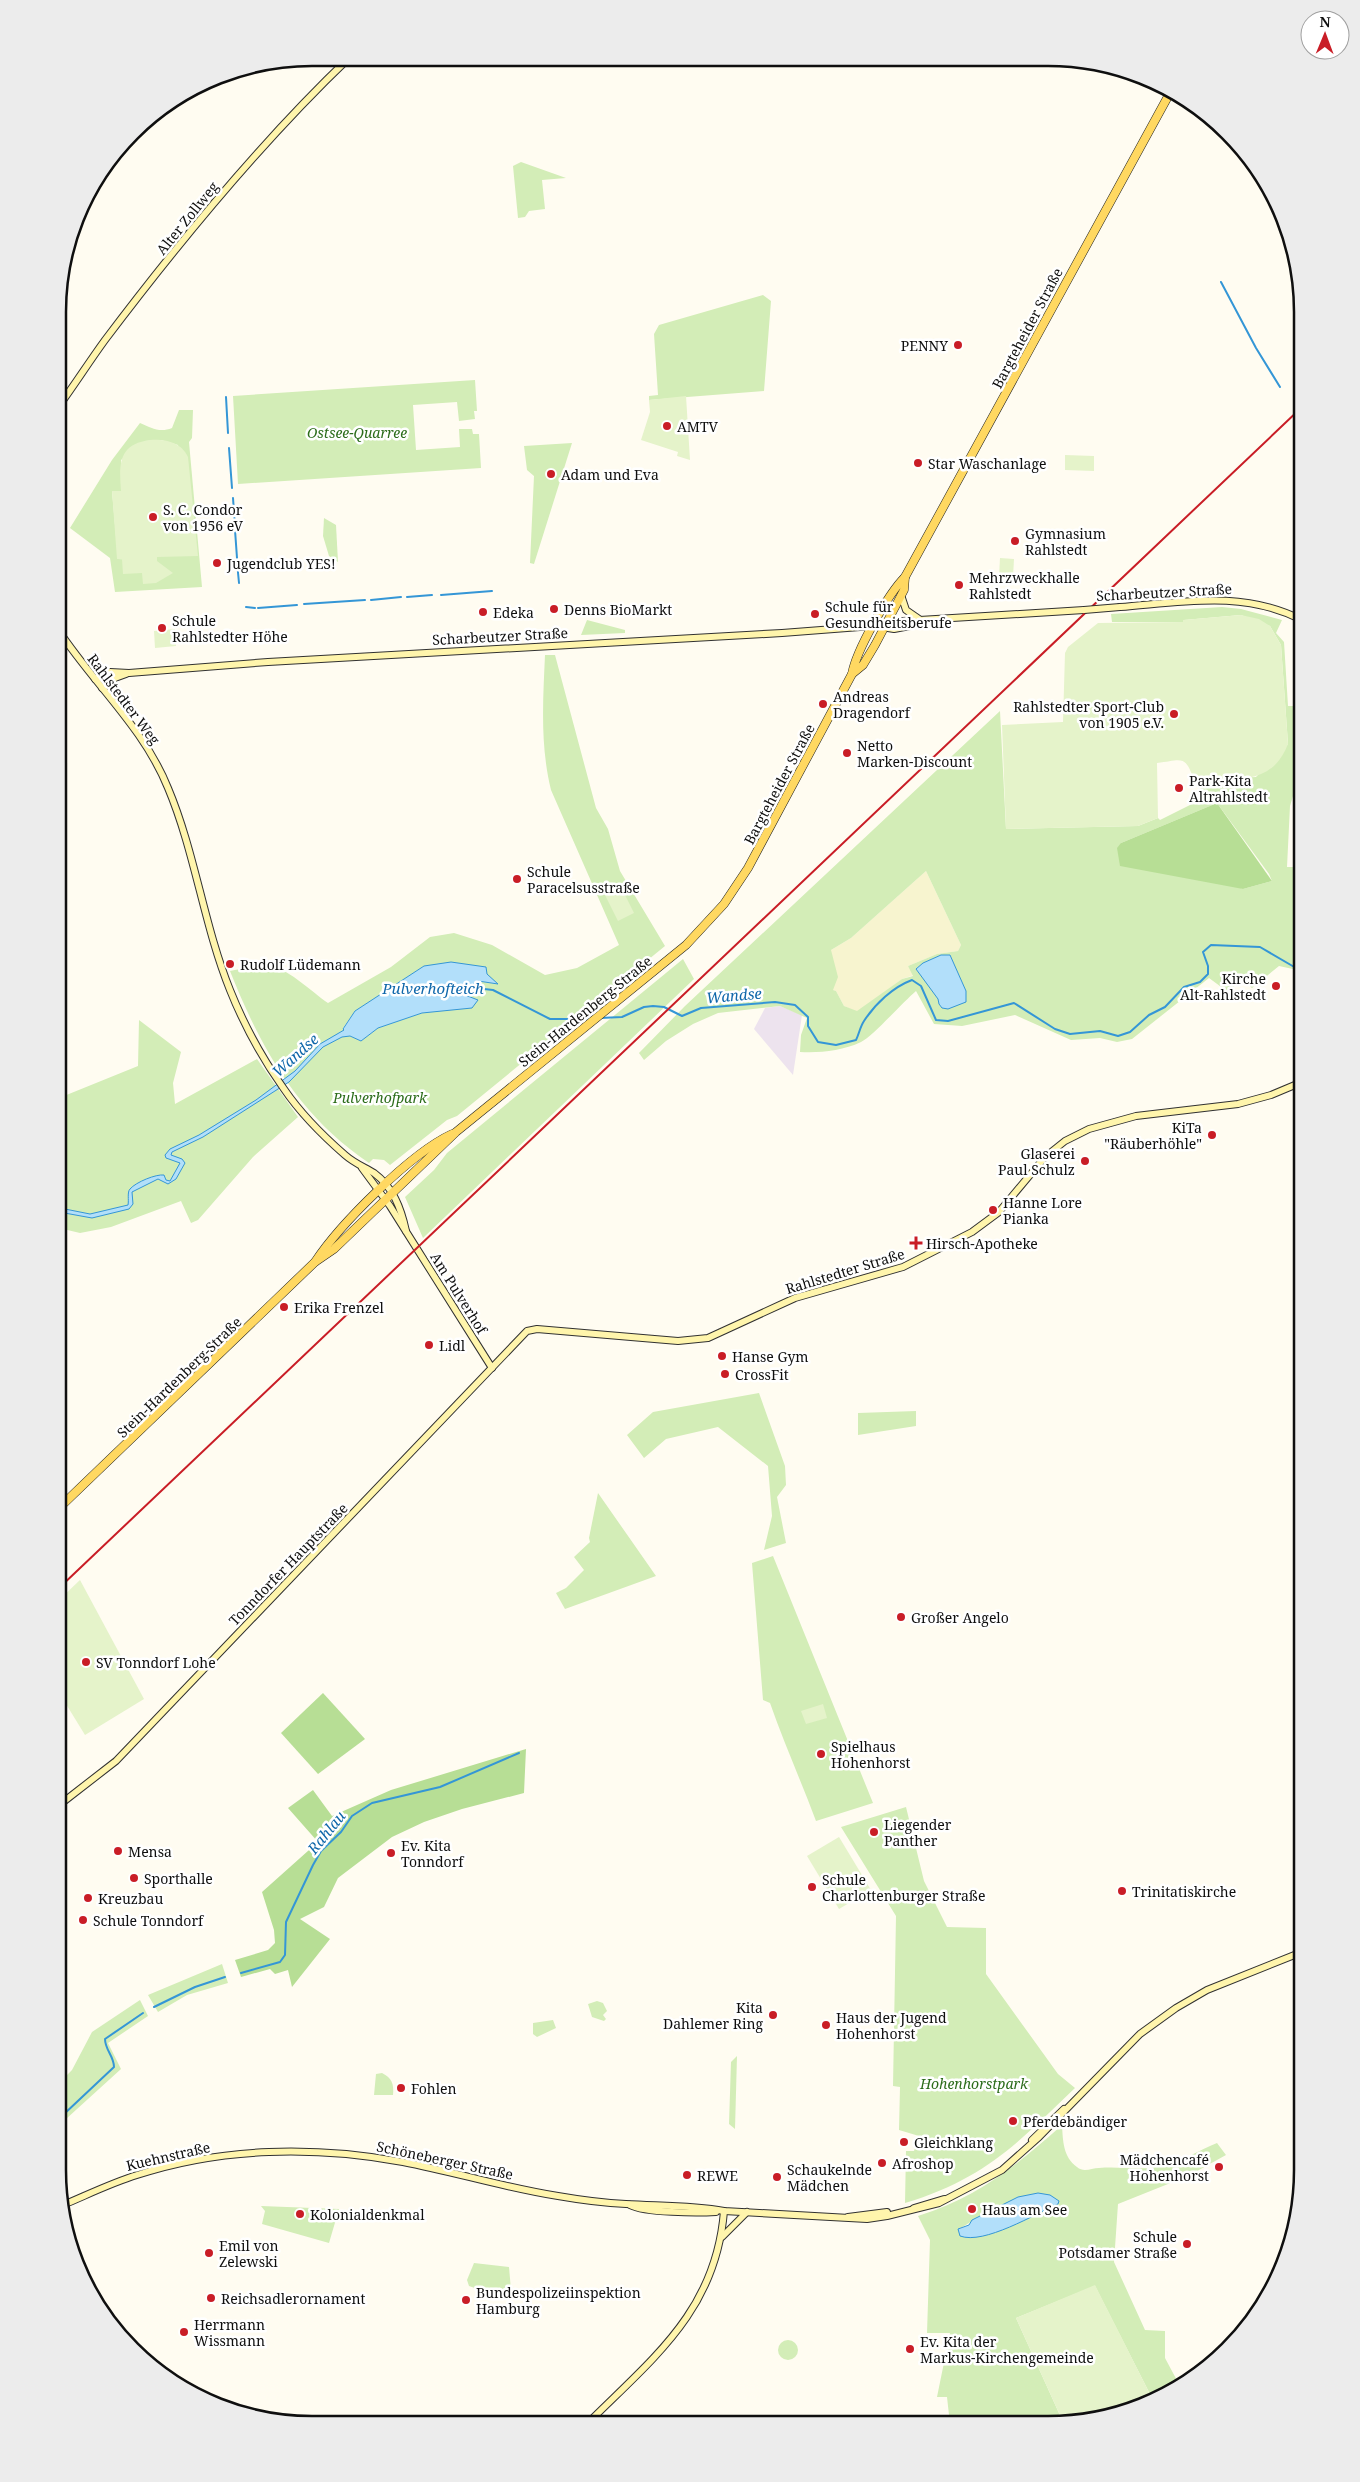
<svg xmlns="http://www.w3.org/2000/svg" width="1360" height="2482" font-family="'Noto Serif',serif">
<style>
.industrial{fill:#ede3ee}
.farmland{fill:#f7f4cf}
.green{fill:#d3edb7;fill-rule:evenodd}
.forest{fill:#b7de95}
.pitch{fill:#e5f3ca}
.water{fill:#b2dffa;stroke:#3496d6}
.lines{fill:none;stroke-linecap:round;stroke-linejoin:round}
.stream{stroke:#3496d6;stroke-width:2}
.secondary-casing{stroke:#313131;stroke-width:8}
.primary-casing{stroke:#202020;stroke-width:9}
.secondary{stroke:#fff5ac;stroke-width:6}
.primary{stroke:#ffd861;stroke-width:8}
.rail{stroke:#c91d26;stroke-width:2}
.secondary-bridge-casing{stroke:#313131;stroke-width:8;stroke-linecap:butt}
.secondary-bridge{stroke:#fff5ac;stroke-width:6}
.poi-dot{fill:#c91d26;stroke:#fff;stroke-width:2}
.labels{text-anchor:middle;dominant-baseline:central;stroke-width:5;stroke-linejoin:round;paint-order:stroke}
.street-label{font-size:14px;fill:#0f0f0f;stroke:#fff}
.poi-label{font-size:14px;fill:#0f0f0f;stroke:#fff;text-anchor:start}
.park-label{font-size:14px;font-style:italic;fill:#2b6c1a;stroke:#fff}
.water-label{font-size:15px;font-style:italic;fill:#0f67aa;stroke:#fff}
.rim{fill:none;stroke:#0f0f0f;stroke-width:2.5}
</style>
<rect width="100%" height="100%" fill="#fffcf1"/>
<!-- industrial -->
<path class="industrial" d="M780 1006 802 1015 793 1075 754 1029 765 1008Z"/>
<!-- farmland -->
<path class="farmland" d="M926 871 961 945 958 951 937 954 908 966 914 975 902 979 857 1012 844 1006 836 991 832 990 831 950 851 938Z"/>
<!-- green -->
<g class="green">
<path d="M521 162 566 178 542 180 545 209 529 211 525 217 518 218 513 166Z"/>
<path d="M763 295 771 301 764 391 649 400V396L658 395 654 334 659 325Z"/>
<path d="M475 380 477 411H474L475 419 459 421 457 402 413 405 416 450 460 447 459 429H472L473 434H479L481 468 238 484 233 396Z"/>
<path d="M179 410H193L192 438 189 442 202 587 115 592 110 558 70 528 112 460 140 423C151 428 160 433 172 428ZM161 440 178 445 196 542 156 557 157 561 118 559 112 491H121V460L145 441Z"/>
<path d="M572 443 534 564 530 563 534 476 527 470 524 446Z"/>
<path d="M324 518 336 525 338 562 329 556 323 536Z"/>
<path d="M1222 607 1241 609 1282 620 1276 633 1284 642 1288 706H1302V727L1298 728 1295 746 1298 742 1296 786 1290 806 1287 867H1302V971L1279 966 1252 988 1242 979 1228 992 1209 978 1132 1039 1117 1042 1100 1038 1071 1040 1015 1015 962 1026 934 1024 916 991C904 1001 872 1037 861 1042 842 1051 820 1053 800 1052L801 1035 807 1018 780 1006 718 1013 693 1024 666 1041 644 1060 639 1053 685 1006 1000 711 1006 829 1138 826 1158 818 1160 820 1200 800 1202 790 1192 781 1256 777 1288 744 1281 645 1270 626 1241 615 1184 620V622H1112L1111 614ZM1217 803 1269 874 1272 881 1243 889 1121 843ZM926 871 961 945 958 951 937 954 908 966 913 976 902 979 857 1011 844 1006 836 991 833 990 838 977 831 950 851 938ZM941 955H950L966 991C959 1000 954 1010 942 1008L939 1004V999L916 969 923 963Z"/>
<path d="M587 620 625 630V633L581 635Z"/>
<path d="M545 655H555L596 808 608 829 620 871 665 946 457 1116 447 1120 390 1165 384 1160 373 1159 369 1163C298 1115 261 1049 230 971 243 969 261 964 273 967 290 970 313 993 328 1003L391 967 430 937 454 933 492 945 545 975 577 968 619 945 551 790C540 745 543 701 545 655ZM424 966 497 984 478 981 465 990 464 995 442 1010 422 1013 378 1028 361 1041 350 1036 343 1028 355 1011Z"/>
<path d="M683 959 694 979 423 1238 405 1197 434 1170 447 1153Z"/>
<path d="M139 1020 181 1052 173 1083 175 1104 257 1059 298 1117 253 1157 198 1220 191 1223 181 1201 111 1227 80 1233 59 1228V1098L138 1066Z"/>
<path d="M759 1393 785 1466 786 1485 777 1497 786 1543 764 1550 772 1516 768 1466 718 1427 666 1439 644 1458 627 1435 653 1412Z"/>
<path d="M916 1411V1426L858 1435V1413Z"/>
<path d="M598 1493 656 1576 565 1609 556 1593 566 1588 584 1570 574 1557 590 1542 589 1538Z"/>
<path d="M773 1556 873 1803 816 1821C801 1781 784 1743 770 1703L763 1700 752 1563Z"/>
<path d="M906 1807 924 1881 947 1927 986 1928V1974L1058 2074 1075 2088C1017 2144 984 2179 905 2203L906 2151H914L919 2136 899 2130 900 2087 893 2086 896 1916 841 1827Z"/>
<path d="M222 1964 228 1983 187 1995 158 2012 148 1995Z"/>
<path d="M140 2000 148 2016 108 2043 121 2069 66 2119 58 2111V2084L72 2070 92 2032Z"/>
<path d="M597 2001 603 2003 607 2011 603 2015 606 2019 604 2021 592 2017 588 2004Z"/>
<path d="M553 2020 556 2028 537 2037 533 2034V2023Z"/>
<path d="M737 2056 735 2129 729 2124 731 2062Z"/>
<path d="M382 2073C392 2078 394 2084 393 2095H374L376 2074Z"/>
<path d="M1062 2125C1063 2141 1063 2157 1077 2167 1084 2173 1091 2168 1099 2168 1120 2166 1142 2171 1164 2166 1182 2161 1200 2150 1217 2143L1226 2155 1188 2176 1118 2204 1114 2262 1145 2330 1165 2331V2358L1180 2386 1153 2400 1095 2286 1016 2318 1063 2422 1048 2424H950L947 2397H937L950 2333H927L930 2240 918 2216C978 2197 1016 2166 1062 2125ZM1057 2204 1047 2209 958 2229C970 2224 979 2214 992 2211 1012 2205 1036 2206 1057 2204Z"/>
<path d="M261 2206 339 2209 329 2243 262 2224 265 2211Z"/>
<path d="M474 2263 509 2267 511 2290 508 2297 503 2298 469 2286 467 2280Z"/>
<circle cx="788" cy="2350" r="10"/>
</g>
<!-- forest -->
<g class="forest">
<path d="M1217 803 1272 881 1243 889 1120 866 1117 848 1121 843Z"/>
<path d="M323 1693 365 1739 318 1774 281 1733Z"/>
<path d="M526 1749 524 1793 462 1809 424 1822 392 1837 338 1878 324 1907 300 1919 330 1939 292 1987 288 1970 275 1974 270 1969 241 1977 235 1960 268 1950 275 1943 274 1930 262 1892 318 1842 288 1808 313 1790 332 1816 391 1790Z"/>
</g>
<!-- pitch -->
<g class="pitch">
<path d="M686 396 690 460 677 456 678 452 641 440 650 412 649 400Z"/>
<path d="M150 440C165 439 181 442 188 457L198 556 157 557V561L173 573 156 583 143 584 142 573 123 574 122 559H117L112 491H121C119 465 118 444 150 440Z"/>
<path d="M1065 455 1094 456V471L1065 470Z"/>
<path d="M1000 558 1014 559 1013 577H999Z"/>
<path d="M1241 615 1259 619 1270 626 1281 645 1288 744C1271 788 1233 778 1194 780 1185 754 1182 760 1157 763L1158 818 1138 826 1006 829 1002 725 1063 722 1065 653 1068 647 1098 623 1183 622V620Z"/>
<path d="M175 629 176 646 155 648 154 631Z"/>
<path d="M620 885 634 913 618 921 604 893Z"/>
<path d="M80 1580 144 1699 85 1735 58 1691V1601Z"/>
<path d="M823 1704 827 1718 806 1724 801 1711Z"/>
<path d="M839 1837 871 1890 839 1909 807 1856Z"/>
<path d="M1095 2285 1153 2400 1130 2411 1063 2422 1016 2318Z"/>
</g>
<!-- water -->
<g class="water">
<path d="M941 955H950L966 991V1002L948 1009 942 1008 939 1004 938 999 916 969 923 963Z"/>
<path d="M451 962 486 967 487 974 498 984 478 981 465 990V995L478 1000 472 1008 422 1013 378 1028 361 1041 350 1036 342 1037 323 1047 289 1082 203 1137 172 1152 171 1155 182 1159 185 1163 176 1179 168 1184 158 1179 132 1192 133 1204 129 1209 92 1218 59 1212 60 1208 90 1214 128 1205C129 1200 127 1192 130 1189 136 1182 156 1174 164 1175L166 1180 170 1181 180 1163 166 1158 165 1155 170 1149 199 1135 256 1100 295 1071 320 1044 344 1030 343 1029 355 1011 424 966Z"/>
<path d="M1038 2193 1050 2195 1059 2201 1058 2204C1035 2214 984 2245 960 2236L958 2229 969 2225 972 2220 1018 2197Z"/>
</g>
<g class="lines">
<!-- stream -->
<g class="stream">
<path d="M1221 282 1256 348 1280 387"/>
<path d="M226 397 228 433"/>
<path d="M229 448 232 488"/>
<path d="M233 498 235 526"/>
<path d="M235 530 237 558"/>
<path d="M237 562 239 583"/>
<path d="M441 595 492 591"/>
<path d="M407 597 432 595"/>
<path d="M371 600 401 597"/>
<path d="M304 604 365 600"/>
<path d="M246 607 255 608"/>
<path d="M258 608 297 605"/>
<path d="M467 987 493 990 550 1019H590"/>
<path d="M600 1018 622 1017 644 1007 653 1006 664 1007 682 1016 701 1008 775 1002 795 1005 808 1017V1026L818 1042 836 1045 856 1040C859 1034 860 1027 864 1021 875 1004 893 987 912 980L921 986 936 1020 948 1021 1014 1003 1055 1029 1070 1034 1100 1031 1118 1036 1130 1032 1149 1015 1165 1007 1184 987 1200 982 1208 974V966L1203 952 1211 945 1260 947 1296 968H1302"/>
<path d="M241 1973 280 1962 285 1955 286 1922 313 1865 321 1851 341 1832 352 1816 372 1803 440 1787 519 1753"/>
<path d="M154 2007 195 1987 225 1977"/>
<path d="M63 2115 114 2067C114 2056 105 2050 105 2039L143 2013"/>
</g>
<!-- secondary casing -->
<g class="secondary-casing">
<g id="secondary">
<path d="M59 406C75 384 89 362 105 340 179 242 260 143 349 58"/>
<path d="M901 595 906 610 919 619"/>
<path d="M1120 607C1184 602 1243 590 1302 620"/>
<path d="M882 627 894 629 931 622"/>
<path d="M59 631C94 684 144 728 168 788 195 852 204 926 230 990 244 1025 262 1058 284 1089 301 1114 322 1135 345 1155 354 1163 364 1167 374 1173 393 1187 401 1208 406 1231"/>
<path d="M95 679 110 672 129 673 268 662 782 633 873 626 903 621 1084 610"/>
<path d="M102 688 115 678 126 674"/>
<path d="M362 1168 390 1206 492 1368"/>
<path d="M58 1806 116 1761 527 1331 537 1329 678 1341 708 1338 795 1298 903 1267 972 1232 999 1212 1045 1157 1065 1141 1089 1129 1136 1116 1238 1104 1271 1095 1302 1082"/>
<path d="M1032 2140 1064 2109"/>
<path d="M63 2205C87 2195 111 2183 137 2175 222 2147 315 2146 403 2162 455 2172 506 2188 558 2196 581 2200 604 2203 626 2204 659 2206 692 2205 724 2211L867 2219 887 2216 939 2203 1002 2170 1039 2137 1140 2034 1176 2008 1207 1990 1302 1952"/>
<path d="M630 2205C645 2213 698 2213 716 2212"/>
<path d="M914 2208 944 2199"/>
<path d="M848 2217 887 2212"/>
<path d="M722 2237 747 2212"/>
<path d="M588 2423C653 2358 716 2311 724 2211"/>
</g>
</g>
<!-- primary casing -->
<g class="primary-casing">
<g id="primary">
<path d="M852 674 863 665 875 645 904 590 905 577"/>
<path d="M315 1262 334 1249 456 1132 686 945 724 904 748 868 852 674C856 651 888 594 905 577L1171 91"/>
<path d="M58 1509 315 1262C340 1224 411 1153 452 1134"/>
</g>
</g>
<!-- secondary -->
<use href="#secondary" class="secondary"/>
<!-- primary -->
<use href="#primary" class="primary"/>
<!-- rail -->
<path class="rail" d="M58 1589 1302 407"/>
<!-- secondary-bridge casing -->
<g class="secondary-bridge-casing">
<path id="secondary-bridge" d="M1084 610 1120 607"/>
</g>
<!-- secondary-bridge -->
<use href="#secondary-bridge" class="secondary-bridge"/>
</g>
<!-- markers -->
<g class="poi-dot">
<circle cx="958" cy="345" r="5"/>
<circle cx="667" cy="426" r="5"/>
<circle cx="918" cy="463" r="5"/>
<circle cx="551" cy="474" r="5"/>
<circle cx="153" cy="517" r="5"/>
<circle cx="1015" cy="541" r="5"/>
<circle cx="217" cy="563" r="5"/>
<circle cx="959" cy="585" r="5"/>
<circle cx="554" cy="609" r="5"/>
<circle cx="483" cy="612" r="5"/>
<circle cx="815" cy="614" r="5"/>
<circle cx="162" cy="628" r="5"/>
<circle cx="823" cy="704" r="5"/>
<circle cx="1174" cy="714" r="5"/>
<circle cx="847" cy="753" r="5"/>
<circle cx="1179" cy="788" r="5"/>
<circle cx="517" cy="879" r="5"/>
<circle cx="230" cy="964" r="5"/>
<circle cx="1276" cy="986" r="5"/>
<circle cx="1212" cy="1135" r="5"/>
<circle cx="1085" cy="1161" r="5"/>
<circle cx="993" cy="1210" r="5"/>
<path d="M913.5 1235.5h5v5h5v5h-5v5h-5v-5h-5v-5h5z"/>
<circle cx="284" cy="1307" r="5"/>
<circle cx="429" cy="1345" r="5"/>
<circle cx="722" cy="1356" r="5"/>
<circle cx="725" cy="1374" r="5"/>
<circle cx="901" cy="1617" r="5"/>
<circle cx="86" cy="1662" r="5"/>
<circle cx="821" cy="1754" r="5"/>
<circle cx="874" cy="1832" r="5"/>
<circle cx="118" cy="1851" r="5"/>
<circle cx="391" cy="1853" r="5"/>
<circle cx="134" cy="1878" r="5"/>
<circle cx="812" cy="1887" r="5"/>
<circle cx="1122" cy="1891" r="5"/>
<circle cx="88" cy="1898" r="5"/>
<circle cx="83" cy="1920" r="5"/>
<circle cx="773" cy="2015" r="5"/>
<circle cx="826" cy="2025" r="5"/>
<circle cx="401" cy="2088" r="5"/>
<circle cx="1013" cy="2121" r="5"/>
<circle cx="904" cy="2142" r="5"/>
<circle cx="882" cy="2163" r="5"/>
<circle cx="1219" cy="2167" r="5"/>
<circle cx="687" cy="2175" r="5"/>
<circle cx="777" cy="2177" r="5"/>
<circle cx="972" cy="2209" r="5"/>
<circle cx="300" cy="2214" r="5"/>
<circle cx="1187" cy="2244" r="5"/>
<circle cx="209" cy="2253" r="5"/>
<circle cx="211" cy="2298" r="5"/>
<circle cx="466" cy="2300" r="5"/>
<circle cx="184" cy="2332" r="5"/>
<circle cx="910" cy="2349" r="5"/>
</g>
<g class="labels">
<!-- street labels -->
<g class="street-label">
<text transform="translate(187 218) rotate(-51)">Alter Zollweg</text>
<text transform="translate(1027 328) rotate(-62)">Bargteheider Straße</text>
<text transform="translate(1164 592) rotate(-3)">Scharbeutzer Straße</text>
<text transform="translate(500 636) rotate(-3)">Scharbeutzer Straße</text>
<text transform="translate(124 699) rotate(53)">Rahlstedter Weg</text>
<text transform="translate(779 784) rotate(-62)">Bargteheider Straße</text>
<text transform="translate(585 1011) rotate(-39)">Stein-Hardenberg-Straße</text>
<text transform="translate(845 1271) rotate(-17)">Rahlstedter Straße</text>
<text transform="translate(459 1293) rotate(58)">Am Pulverhof</text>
<text transform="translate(179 1377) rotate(-44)">Stein-Hardenberg-Straße</text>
<text transform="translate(288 1564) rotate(-46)">Tonndorfer Hauptstraße</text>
<text transform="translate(168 2156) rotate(-13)">Kuehnstraße</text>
<text transform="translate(445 2160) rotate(12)">Schöneberger Straße</text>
</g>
<!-- poi labels -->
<g class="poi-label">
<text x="948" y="345" text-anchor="end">PENNY</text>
<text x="677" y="426">AMTV</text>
<text x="928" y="463">Star Waschanlage</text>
<text x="561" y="474">Adam und Eva</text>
<text x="163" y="509">S. C. Condor<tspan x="163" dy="16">von 1956 eV</tspan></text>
<text x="1025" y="533">Gymnasium<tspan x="1025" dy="16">Rahlstedt</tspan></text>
<text x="227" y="563">Jugendclub YES!</text>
<text x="969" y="577">Mehrzweckhalle<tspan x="969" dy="16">Rahlstedt</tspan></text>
<text x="825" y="606">Schule für<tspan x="825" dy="16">Gesundheitsberufe</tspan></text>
<text x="564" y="609">Denns BioMarkt</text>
<text x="493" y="612">Edeka</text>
<text x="172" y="620">Schule<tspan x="172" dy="16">Rahlstedter Höhe</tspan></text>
<text x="833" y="696">Andreas<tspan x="833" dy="16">Dragendorf</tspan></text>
<text x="1164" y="706" text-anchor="end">Rahlstedter Sport-Club<tspan x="1164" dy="16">von 1905 e.V.</tspan></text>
<text x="857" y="745">Netto<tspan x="857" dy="16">Marken-Discount</tspan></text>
<text x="1189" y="780">Park-Kita<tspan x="1189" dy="16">Altrahlstedt</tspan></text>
<text x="527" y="871">Schule<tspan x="527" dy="16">Paracelsusstraße</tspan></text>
<text x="240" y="964">Rudolf Lüdemann</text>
<text x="1266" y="978" text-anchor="end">Kirche<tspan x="1266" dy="16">Alt-Rahlstedt</tspan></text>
<text x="1202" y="1127" text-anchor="end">KiTa<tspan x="1202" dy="16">"Räuberhöhle"</tspan></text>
<text x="1075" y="1153" text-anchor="end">Glaserei<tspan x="1075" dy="16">Paul Schulz</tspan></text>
<text x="1003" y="1202">Hanne Lore<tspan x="1003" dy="16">Pianka</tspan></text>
<text x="926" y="1243">Hirsch-Apotheke</text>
<text x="294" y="1307">Erika Frenzel</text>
<text x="439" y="1345">Lidl</text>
<text x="732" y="1356">Hanse Gym</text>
<text x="735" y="1374">CrossFit</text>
<text x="911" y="1617">Großer Angelo</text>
<text x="96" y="1662">SV Tonndorf Lohe</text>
<text x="831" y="1746">Spielhaus<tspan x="831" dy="16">Hohenhorst</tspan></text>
<text x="884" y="1824">Liegender<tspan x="884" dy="16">Panther</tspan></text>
<text x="401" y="1845">Ev. Kita<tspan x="401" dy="16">Tonndorf</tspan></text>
<text x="128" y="1851">Mensa</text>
<text x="144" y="1878">Sporthalle</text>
<text x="822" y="1879">Schule<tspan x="822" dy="16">Charlottenburger Straße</tspan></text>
<text x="1132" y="1891">Trinitatiskirche</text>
<text x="98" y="1898">Kreuzbau</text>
<text x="93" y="1920">Schule Tonndorf</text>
<text x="763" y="2007" text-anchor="end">Kita<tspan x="763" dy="16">Dahlemer Ring</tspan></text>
<text x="836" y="2017">Haus der Jugend<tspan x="836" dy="16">Hohenhorst</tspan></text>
<text x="411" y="2088">Fohlen</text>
<text x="1023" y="2121">Pferdebändiger</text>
<text x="914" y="2142">Gleichklang</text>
<text x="1209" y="2159" text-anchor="end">Mädchencafé<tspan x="1209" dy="16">Hohenhorst</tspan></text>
<text x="892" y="2163">Afroshop</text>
<text x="787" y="2169">Schaukelnde<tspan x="787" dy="16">Mädchen</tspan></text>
<text x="697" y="2175">REWE</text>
<text x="982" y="2209">Haus am See</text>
<text x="310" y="2214">Kolonialdenkmal</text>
<text x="1177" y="2236" text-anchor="end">Schule<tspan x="1177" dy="16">Potsdamer Straße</tspan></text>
<text x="219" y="2245">Emil von<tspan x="219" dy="16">Zelewski</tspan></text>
<text x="476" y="2292">Bundespolizeiinspektion<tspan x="476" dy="16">Hamburg</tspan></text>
<text x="221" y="2298">Reichsadlerornament</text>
<text x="194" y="2324">Herrmann<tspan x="194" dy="16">Wissmann</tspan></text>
<text x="920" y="2341">Ev. Kita der<tspan x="920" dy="16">Markus-Kirchengemeinde</tspan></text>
</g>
<!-- park labels -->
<g class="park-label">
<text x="357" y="432">Ostsee-Quarree</text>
<text x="380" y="1097">Pulverhofpark</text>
<text x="974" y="2083">Hohenhorstpark</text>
</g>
<!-- water labels -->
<g class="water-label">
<text x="433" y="988">Pulverhofteich</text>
<text transform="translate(734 995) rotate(-5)">Wandse</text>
<text transform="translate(295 1055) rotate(-42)">Wandse</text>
<text transform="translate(326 1832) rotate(-51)">Rahlau</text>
</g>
</g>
<!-- crop -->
<path d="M0 0H1360V2482H0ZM312 66H1048A246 246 0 0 1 1294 312V2170A246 246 0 0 1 1048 2416H312A246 246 0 0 1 66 2170V312A246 246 0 0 1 312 66Z" fill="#ececec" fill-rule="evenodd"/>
<path class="rim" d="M312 66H1048A246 246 0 0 1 1294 312V2170A246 246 0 0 1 1048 2416H312A246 246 0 0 1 66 2170V312A246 246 0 0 1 312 66Z"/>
<!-- north arrow -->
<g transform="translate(1325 35) rotate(1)"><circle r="24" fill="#ffffff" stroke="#9f9f9f"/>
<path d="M0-4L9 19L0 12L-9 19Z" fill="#c91d26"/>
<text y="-8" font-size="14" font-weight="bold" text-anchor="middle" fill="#0f0f0f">N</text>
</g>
</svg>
